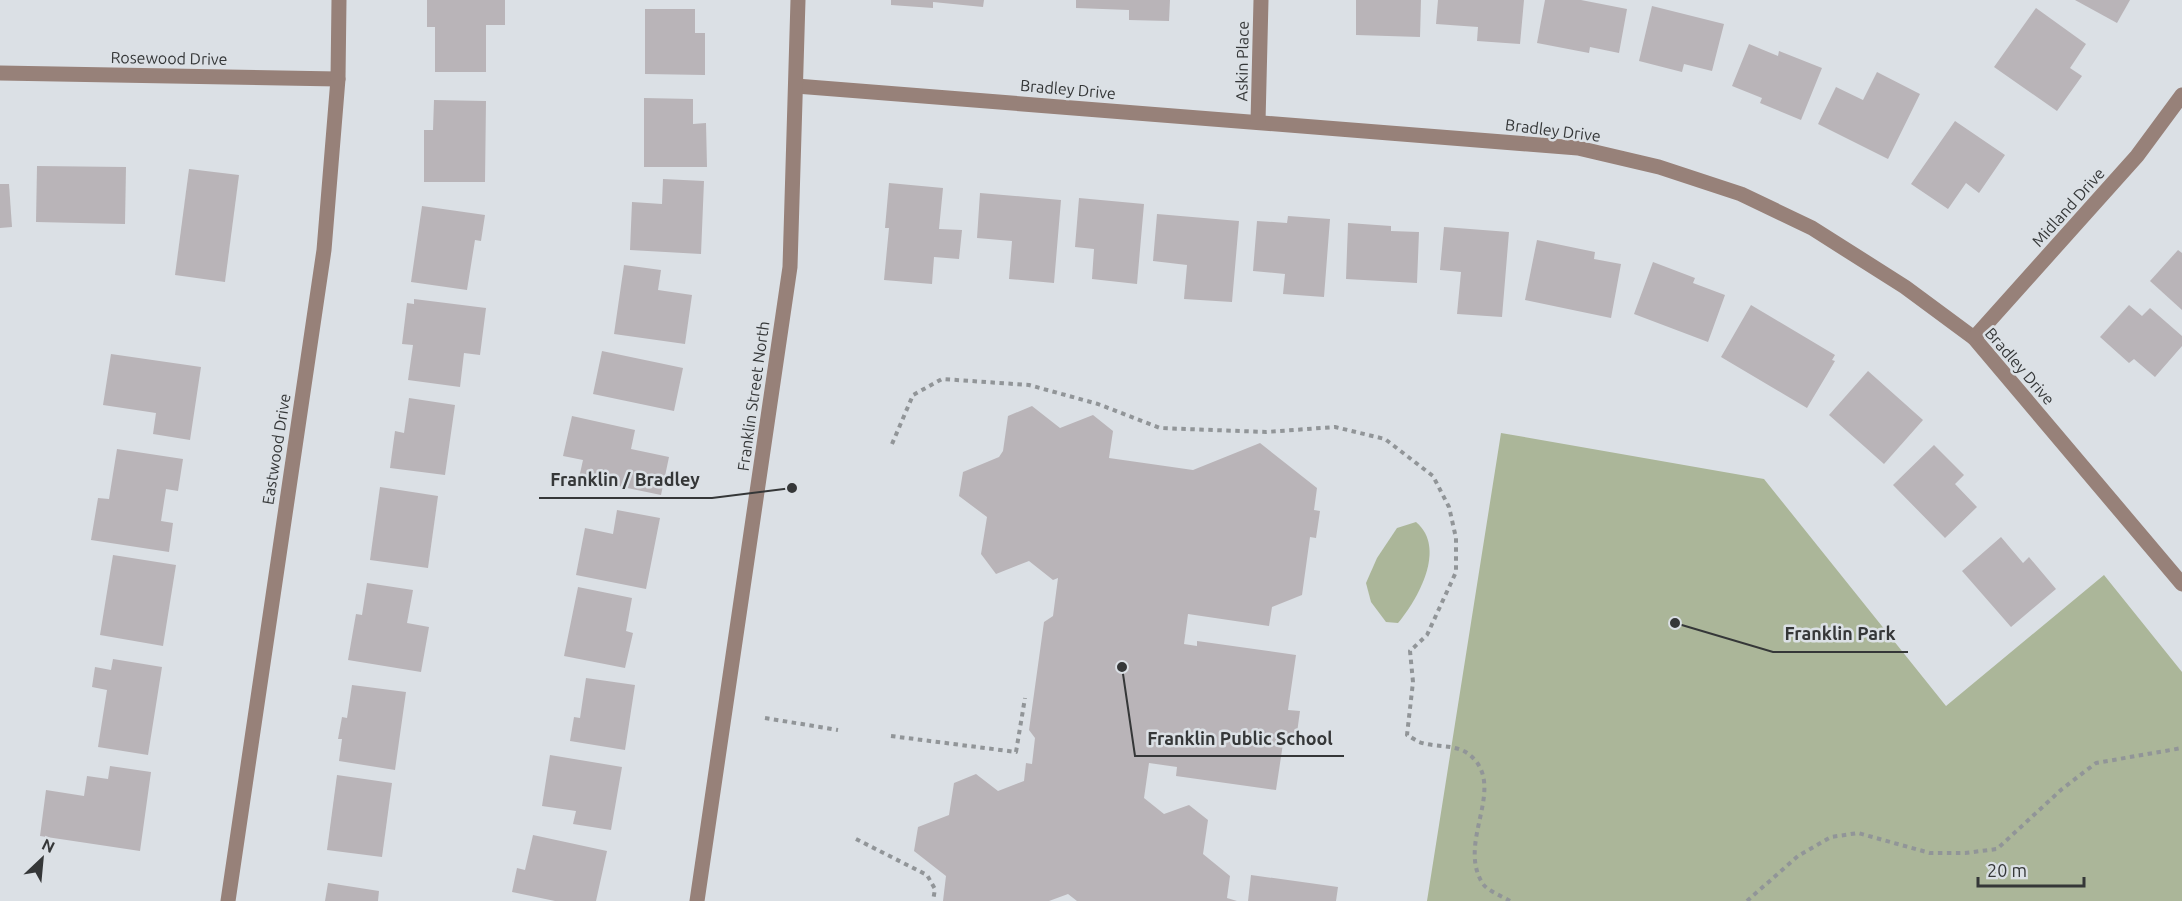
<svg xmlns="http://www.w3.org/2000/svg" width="2182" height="901" font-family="Ubuntu,sans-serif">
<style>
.green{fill:#abb699}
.building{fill:#b9b4b8}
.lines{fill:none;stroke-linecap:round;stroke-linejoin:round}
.path{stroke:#919598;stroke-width:4;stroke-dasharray:4.5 4.5;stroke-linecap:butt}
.minor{stroke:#978179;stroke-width:15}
.labels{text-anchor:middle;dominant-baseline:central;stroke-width:5;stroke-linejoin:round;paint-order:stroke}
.street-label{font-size:16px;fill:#353738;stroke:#dbe0e5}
.leader{fill:none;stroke:#353738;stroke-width:2}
.callout-dot{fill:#353738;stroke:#dbe0e5;stroke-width:2}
.callout-label{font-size:18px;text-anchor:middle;font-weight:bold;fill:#353738;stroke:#dbe0e5;stroke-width:5;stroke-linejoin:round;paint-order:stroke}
</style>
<rect width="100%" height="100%" fill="#dbe0e5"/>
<!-- green -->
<g class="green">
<path d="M1501 433 1764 479 1946 706 2104 575 2182 672V901H1427Z"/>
<path d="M1416 522C1447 548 1418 599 1398 623L1386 622 1371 602 1366 583 1377 558 1397 528Z"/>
</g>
<!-- building -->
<g class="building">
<path d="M427 0H505V25H486V72H435V27H427Z"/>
<path d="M891 0H984L983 7 933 2V8L891 5Z"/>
<path d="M1076 0H1170L1169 21 1129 20V10L1076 8Z"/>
<path d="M1356 0H1421L1420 37 1356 35Z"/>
<path d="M1438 0H1524L1520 44 1477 41 1478 27 1436 24Z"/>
<path d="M1545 0H1581L1627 9 1619 53 1590 47 1589 53 1537 43Z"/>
<path d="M2075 0H2130L2117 23Z"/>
<path d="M1652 6 1724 24 1712 71 1684 64 1682 72 1639 61Z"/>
<path d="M2036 8 2086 44 2070 68 2082 76 2057 111 1994 67Z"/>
<path d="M645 9H695V33H705V75L645 74Z"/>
<path d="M1749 44 1778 56 1779 51 1822 68 1801 120 1760 103 1762 98 1732 86Z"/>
<path d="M1877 72 1920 94 1888 159 1818 124 1836 87 1863 100Z"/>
<path d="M644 98 693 99V124L706 123 707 167H644Z"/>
<path d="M434 100 486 101 485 182H424V130H433Z"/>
<path d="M1955 121 2005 155 1979 193 1966 183 1948 209 1911 184Z"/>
<path d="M37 166 126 167 125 224 36 222Z"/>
<path d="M189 169 239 175 225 282 175 275Z"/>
<path d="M663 179 704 181 701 254 630 250 632 202 662 204Z"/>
<path d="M889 183 943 188 939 229 962 230 959 259 934 257 932 284 884 280 889 228H885Z"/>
<path d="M0 184H9L12 227 0 228Z"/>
<path d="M980 193 1061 200 1054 283 1009 279 1012 241 977 238Z"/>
<path d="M1079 198 1144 204 1137 284 1092 279 1094 249 1075 247Z"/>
<path d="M422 206 485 215 481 241 475 240 467 290 411 282Z"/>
<path d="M1157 214 1239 221 1232 302 1184 299 1187 265 1153 261Z"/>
<path d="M1288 216 1330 219 1324 297 1283 294 1285 274 1253 271 1257 221 1287 223Z"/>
<path d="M1348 223 1391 226V231L1419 232 1417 283 1346 279Z"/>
<path d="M1444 227 1509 232 1502 317 1457 314 1461 272 1440 270Z"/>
<path d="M1537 240 1595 252 1594 259 1621 264 1611 318 1525 300Z"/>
<path d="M2178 250 2182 253V310L2150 281Z"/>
<path d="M1653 262 1695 278 1693 283 1725 295 1708 342 1634 314Z"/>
<path d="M624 265 661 270 658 290 692 295 685 344 614 334Z"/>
<path d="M414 299 486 308 480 355 464 353 460 387 408 380 413 345 402 344 407 303 414 304Z"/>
<path d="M1751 305 1835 355 1832 360 1835 361 1807 408 1721 357Z"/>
<path d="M2129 305 2142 316 2150 308 2182 336V346L2155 377 2134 359 2129 363 2100 337Z"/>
<path d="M602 351 683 368 674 411 593 394Z"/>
<path d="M111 354 201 367 190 440 153 434 156 413 103 405Z"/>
<path d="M1868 371 1923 420 1884 464 1829 415Z"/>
<path d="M409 398 455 405 445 475 390 468 395 431 404 433Z"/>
<path d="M1032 406 1060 428 1093 415 1113 431 1109 458 1193 470 1260 443 1317 488 1314 510 1320 511 1316 538 1310 537 1302 595 1272 607 1269 626 1188 614 1184 644 1197 646V641L1296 655 1288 710 1300 711 1296 740 1284 737 1276 790 1176 776 1177 767 1149 763 1144 798 1164 814 1189 805 1208 820 1203 854 1230 876 1227 898 1237 901H1077L1068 894 1049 901H943L946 876 914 851 918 827 949 815 954 783 976 774 998 791 1024 781 1026 763 1032 764 1035 738 1029 730 1044 622 1053 616 1058 578 1053 580 1029 561 996 574 981 554 987 517 959 496 963 472 999 457 1003 451 1008 416Z"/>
<path d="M572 416 635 430 631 449 669 457 661 495 579 478 583 460 563 456Z"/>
<path d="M1934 445 1964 475 1955 484 1977 507 1945 538 1893 485Z"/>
<path d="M117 449 183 459 178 491 166 489 161 521 173 523 169 552 91 540 98 498 109 499Z"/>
<path d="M380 487 438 496 428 568 370 560Z"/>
<path d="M617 510 660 518 646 589 576 575 585 528 613 534Z"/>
<path d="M2001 537 2023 563 2029 557 2056 589 2011 627 1962 571Z"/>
<path d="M113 555 176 565 163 646 100 635Z"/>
<path d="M367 583 413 590 407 623 429 627 421 672 348 660 356 614 362 615Z"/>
<path d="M578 587 632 598 626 631 633 633 625 668 564 656Z"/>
<path d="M113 659 162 667 148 755 98 747 107 690 92 687 95 667 111 670Z"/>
<path d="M586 678 635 685 625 750 570 741 574 717 580 718Z"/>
<path d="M352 685 406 692 395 770 339 761 342 739H338L342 717 347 718Z"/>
<path d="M550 755 622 767 611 830 573 824 576 811 542 806Z"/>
<path d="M110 766 151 772 140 851 40 836 46 790 84 796 87 776 108 779Z"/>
<path d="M337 775 392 783 382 857 327 850Z"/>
<path d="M533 835 607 851 596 901H555L512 892 517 868 525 870Z"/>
<path d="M1251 875 1338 887 1336 901H1248Z"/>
<path d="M328 883 379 891 378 901H325Z"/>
</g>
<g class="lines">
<!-- path -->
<g class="path">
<path d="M892 444 913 395 942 379 1029 385 1098 404 1160 428 1266 432 1335 427 1385 439 1433 476 1449 507 1456 538V572L1427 635 1410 651 1413 682 1407 735C1411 737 1415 740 1419 742 1439 749 1460 742 1475 760 1503 793 1457 844 1483 884 1488 891 1502 896 1510 901"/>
<path d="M765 718 838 730"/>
<path d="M891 736 1016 752 1025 698"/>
<path d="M856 839 927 875 935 889 933 901"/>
<path d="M1747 901 1798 856 1831 837 1858 833 1930 853H1965L1997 849 2062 789 2096 763 2182 748"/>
</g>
<!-- minor -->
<g class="minor">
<path d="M0 73 338 79"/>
<path d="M796 86 1578 148 1659 167 1741 194 1812 228 1905 287 1974 338 2182 584"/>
<path d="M1258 122 1261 0"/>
<path d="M1974 338 2137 156 2182 95"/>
<path d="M228 901 324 250 338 79 339 0"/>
<path d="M697 901 790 267 798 0"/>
</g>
</g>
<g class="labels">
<!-- street labels -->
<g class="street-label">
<text transform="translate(169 58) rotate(1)">Rosewood Drive</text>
<text transform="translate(1242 61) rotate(-89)">Askin Place</text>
<text transform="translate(1068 89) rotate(5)">Bradley Drive</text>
<text transform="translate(1553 130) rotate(7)">Bradley Drive</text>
<text transform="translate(2068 207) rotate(-48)">Midland Drive</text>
<text transform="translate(2020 366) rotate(49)">Bradley Drive</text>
<text transform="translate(753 396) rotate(-82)">Franklin Street North</text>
<text transform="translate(276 449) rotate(-81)">Eastwood Drive</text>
</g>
</g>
<!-- callouts -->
<path class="leader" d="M792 488L712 498H539M1675 623L1773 652H1908M1122 667L1135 756H1344"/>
<g class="callout-dot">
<circle cx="792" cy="488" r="6"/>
<circle cx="1675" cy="623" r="6"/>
<circle cx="1122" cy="667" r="6"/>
</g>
<g class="callout-label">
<text x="625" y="486">Franklin / Bradley</text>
<text x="1840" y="640">Franklin Park</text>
<text x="1240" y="745">Franklin Public School</text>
</g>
<!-- north arrow -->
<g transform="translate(42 859) rotate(26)" stroke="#dbe0e5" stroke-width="4.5" paint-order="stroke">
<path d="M0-4.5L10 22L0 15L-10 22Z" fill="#353738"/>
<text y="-9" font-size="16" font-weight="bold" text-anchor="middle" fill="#353738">N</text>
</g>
<!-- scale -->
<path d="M1978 877v9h106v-9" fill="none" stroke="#353738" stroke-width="3"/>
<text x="1987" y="877" font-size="18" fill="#353738" stroke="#dbe0e5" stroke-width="4.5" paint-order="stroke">20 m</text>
</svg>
